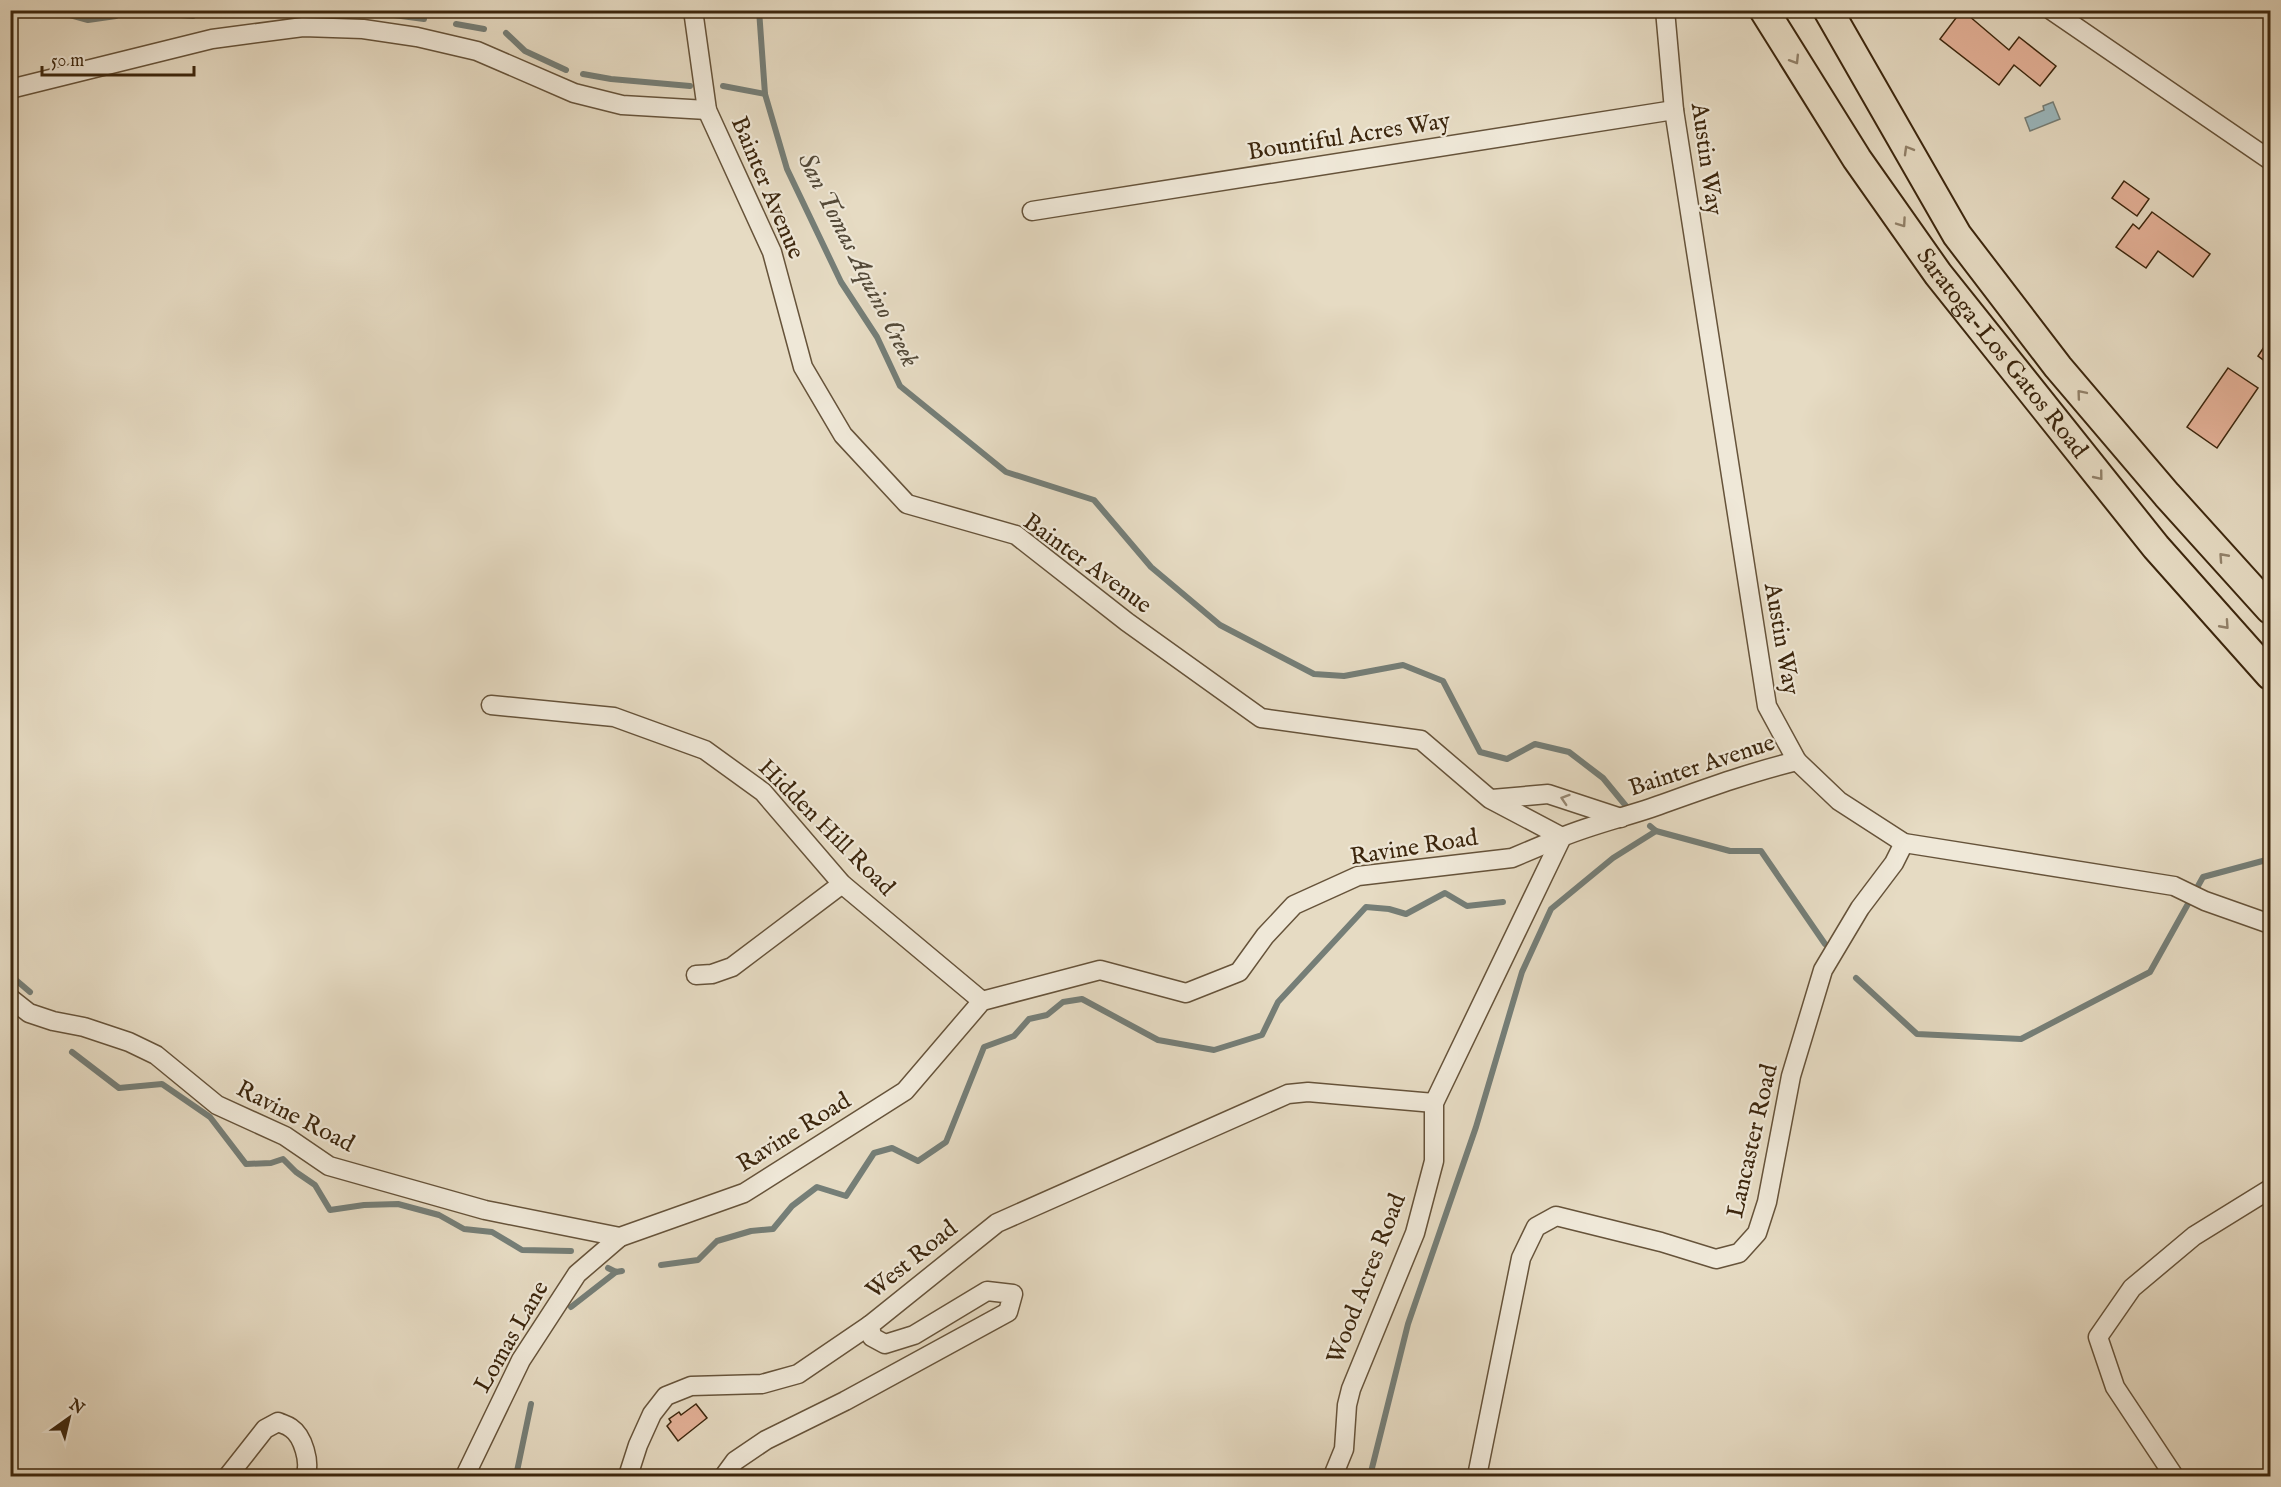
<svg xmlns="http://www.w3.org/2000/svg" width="2281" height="1487" font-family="'IM FELL English',serif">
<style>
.water{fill:#9bb8be;stroke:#757e77;stroke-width:1.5}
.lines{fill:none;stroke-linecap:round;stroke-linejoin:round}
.stream{stroke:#757e77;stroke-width:6}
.building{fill:#e5b299;stroke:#3c260d;stroke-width:1.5}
.street-casing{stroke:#66533a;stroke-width:21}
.primary-casing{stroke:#3c260d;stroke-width:32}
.street{stroke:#efe8d8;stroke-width:18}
.primary{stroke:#e6dbc3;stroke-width:28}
.oneway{stroke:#918068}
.oneway2{stroke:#968772}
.labels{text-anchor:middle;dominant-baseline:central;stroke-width:4.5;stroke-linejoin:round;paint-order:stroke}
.street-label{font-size:24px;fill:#3c260d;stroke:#efe8d8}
.water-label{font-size:26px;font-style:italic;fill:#544a39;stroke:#efe8d8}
</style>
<rect width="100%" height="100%" fill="#e6dbc3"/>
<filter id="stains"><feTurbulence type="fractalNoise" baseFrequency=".00333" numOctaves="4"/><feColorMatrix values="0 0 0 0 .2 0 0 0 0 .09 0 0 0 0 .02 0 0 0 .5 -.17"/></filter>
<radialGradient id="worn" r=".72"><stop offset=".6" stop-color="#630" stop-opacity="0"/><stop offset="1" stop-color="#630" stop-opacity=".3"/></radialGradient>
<!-- water -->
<path class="water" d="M2053 102 2060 119 2030 131 2025 118 2044 110 2043 106Z"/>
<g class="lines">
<!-- stream -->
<g class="stream">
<path d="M52 10 88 20 116 16"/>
<path d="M356 10 424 19"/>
<path d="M759 10 765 94 787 169 841 282 877 337 900 386 1006 472 1094 500 1151 567 1220 625 1314 674 1344 676 1403 665 1443 681 1480 752 1507 759 1535 744 1569 752 1603 778 1626 806"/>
<path d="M217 11V10"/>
<path d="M145 12 193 16"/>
<path d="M456 24 484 29"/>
<path d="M506 33 525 51 566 70"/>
<path d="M583 74 611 79 690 86"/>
<path d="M723 86 765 94"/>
<path d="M1650 826 1656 831 1730 851H1761L1825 944"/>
<path d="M10 975 30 992"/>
<path d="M1856 978 1917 1034 2021 1039 2150 972 2203 877 2270 859"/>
<path d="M72 1052 119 1088 162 1084 210 1117 246 1164 271 1163 283 1159 296 1172 315 1185 330 1210 364 1205 398 1204 439 1215 464 1229 492 1232 522 1250 571 1251"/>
<path d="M661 1265 698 1260 717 1241 751 1231 773 1229 792 1206 817 1187 846 1196 874 1153 892 1148 918 1161 946 1142 984 1047 1014 1036 1029 1019 1047 1015 1063 1002 1082 999 1158 1040 1214 1050 1262 1035 1278 1002 1366 907 1389 909 1406 914 1445 893 1467 906 1503 902"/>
<path d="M608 1268 616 1272 622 1271"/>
<path d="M571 1307 616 1272"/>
<path d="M516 1476 531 1404"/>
<path d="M1370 1476 1408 1324 1476 1127 1522 972 1551 909 1613 858 1656 831"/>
</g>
</g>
<!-- building -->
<g class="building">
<path d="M1962 10 2009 50 2019 37 2056 66 2040 86 2014 65 1999 85 1940 39Z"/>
<path d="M2124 181 2149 199 2137 216 2112 198Z"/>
<path d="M2152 212 2210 254 2193 277 2158 251 2146 268 2116 247 2133 224 2139 229Z"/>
<path d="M2270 338V365L2258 356Z"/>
<path d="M2228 368 2258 388 2217 448 2187 427Z"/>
<path d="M696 1404 707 1418 678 1441 667 1426 671 1422 669 1419 679 1412 681 1415Z"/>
</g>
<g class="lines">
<!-- street casing -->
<g class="street-casing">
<g id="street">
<path d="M693 10 707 110 772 252 803 367 843 435 907 504 1016 535 1127 622 1261 718 1421 740 1490 799 1562 837C1591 825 1621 818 1651 808 1699 791 1747 773 1797 761"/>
<path d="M1665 10 1674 110 1767 706 1797 761 1839 801 1904 843 2174 886 2205 901 2270 924"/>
<path d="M2051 10 2270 160"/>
<path d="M10 89 212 39 303 27 363 29 417 37 477 51 574 93 622 105 707 110"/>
<path d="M1032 211 1674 110"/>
<path d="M491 705 614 717 705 750 763 792 842 884 982 1001"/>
<path d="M1492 799 1548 794 1621 818"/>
<path d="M696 975 712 974 732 967 842 884"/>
<path d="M10 998 29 1013 53 1021 84 1027 129 1042 156 1055 217 1105 285 1136 329 1166 485 1210 620 1237 744 1193 905 1091 982 1001 1100 970 1186 993 1239 972 1265 936 1294 905 1358 876 1512 858 1562 837"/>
<path d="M228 1476 265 1429 278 1422C282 1424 287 1425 291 1428 303 1436 311 1463 305 1476"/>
<path d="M465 1476 521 1360 577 1274 620 1237"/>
<path d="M628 1476 638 1445 652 1414 666 1396 691 1386 762 1384 798 1374 870 1325"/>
<path d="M724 1476 735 1461 766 1440 845 1401 1008 1312 1013 1294 987 1291 914 1335 885 1344 872 1337 870 1325 997 1223 1288 1094 1308 1092 1434 1103"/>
<path d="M1333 1476 1344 1449 1347 1405 1351 1389 1415 1233 1434 1161V1103L1562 837"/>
<path d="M1477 1476 1521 1258 1536 1227 1556 1216 1661 1242 1716 1259 1739 1253 1757 1233 1767 1202 1791 1076 1823 970 1860 908 1894 863 1904 843"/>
<path d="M2174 1476 2115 1387 2098 1337 2132 1288 2194 1236 2270 1189"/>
</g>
</g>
<!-- primary casing -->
<g class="primary-casing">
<g id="primary">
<path id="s1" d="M1764 10 1857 159 1938 274 2156 547 2270 675"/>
<path d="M1828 10 1957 235 2058 367 2167 495 2270 609"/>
</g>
</g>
<!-- street -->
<use href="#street" class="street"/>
<!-- primary -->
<use href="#primary" class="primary"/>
</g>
<!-- one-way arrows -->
<defs><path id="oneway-chevron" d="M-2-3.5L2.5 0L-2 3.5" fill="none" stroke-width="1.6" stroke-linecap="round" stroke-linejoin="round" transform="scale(1.5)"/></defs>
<g class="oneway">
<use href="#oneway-chevron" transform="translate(1795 60) rotate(58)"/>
<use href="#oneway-chevron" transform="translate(1908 150) rotate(-120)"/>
<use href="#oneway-chevron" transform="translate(1902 223) rotate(55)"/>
<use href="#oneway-chevron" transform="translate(2081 394) rotate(-130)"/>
<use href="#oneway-chevron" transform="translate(2099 476) rotate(51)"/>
<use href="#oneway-chevron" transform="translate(2223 557) rotate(-132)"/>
<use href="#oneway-chevron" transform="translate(2225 625) rotate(48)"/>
</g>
<use class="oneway2" href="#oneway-chevron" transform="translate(1565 799) rotate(-162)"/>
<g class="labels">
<!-- street labels -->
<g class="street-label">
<text transform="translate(1349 137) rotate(-9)">Bountiful Acres Way</text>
<text transform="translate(1706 159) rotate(82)">Austin Way</text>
<text transform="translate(767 188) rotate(67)">Bainter Avenue</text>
<text stroke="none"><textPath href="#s1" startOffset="418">Saratoga-Los Gatos Road</textPath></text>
<text transform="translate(1087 564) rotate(36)">Bainter Avenue</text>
<text transform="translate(1781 639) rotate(80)">Austin Way</text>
<text transform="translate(1702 766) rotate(-18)">Bainter Avenue</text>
<text transform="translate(826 828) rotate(45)">Hidden Hill Road</text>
<text transform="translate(1414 848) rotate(-9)">Ravine Road</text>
<text transform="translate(295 1117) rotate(27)">Ravine Road</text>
<text transform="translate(794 1133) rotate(-32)">Ravine Road</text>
<text transform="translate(1753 1141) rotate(-77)">Lancaster Road</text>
<text transform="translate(912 1260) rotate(-39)">West Road</text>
<text transform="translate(1367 1279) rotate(-69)">Wood Acres Road</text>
<text transform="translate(512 1337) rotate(-60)">Lomas Lane</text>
</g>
<!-- water labels -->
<g class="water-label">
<text transform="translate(858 260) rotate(63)">San Tomas Aquino Creek</text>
</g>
</g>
<!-- margin -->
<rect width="2281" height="1487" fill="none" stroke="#e6dbc3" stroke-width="36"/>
<rect x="12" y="12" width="2257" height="1463" fill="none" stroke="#3c260d" stroke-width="3"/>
<rect x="18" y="18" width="2245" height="1451" fill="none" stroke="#3c260d" stroke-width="1.5"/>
<!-- north arrow -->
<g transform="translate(69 1418) rotate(34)" stroke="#efe8d8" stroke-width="4.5" paint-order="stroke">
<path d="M0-4.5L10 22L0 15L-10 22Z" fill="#3c260d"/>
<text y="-9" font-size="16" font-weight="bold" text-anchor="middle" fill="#3c260d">N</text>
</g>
<!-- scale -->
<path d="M42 66v9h152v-9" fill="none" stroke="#3c260d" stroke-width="3"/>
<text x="51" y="66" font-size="18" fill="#3c260d" stroke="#efe8d8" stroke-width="4.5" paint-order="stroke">50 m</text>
<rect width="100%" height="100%" filter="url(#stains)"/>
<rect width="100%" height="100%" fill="url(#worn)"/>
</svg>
